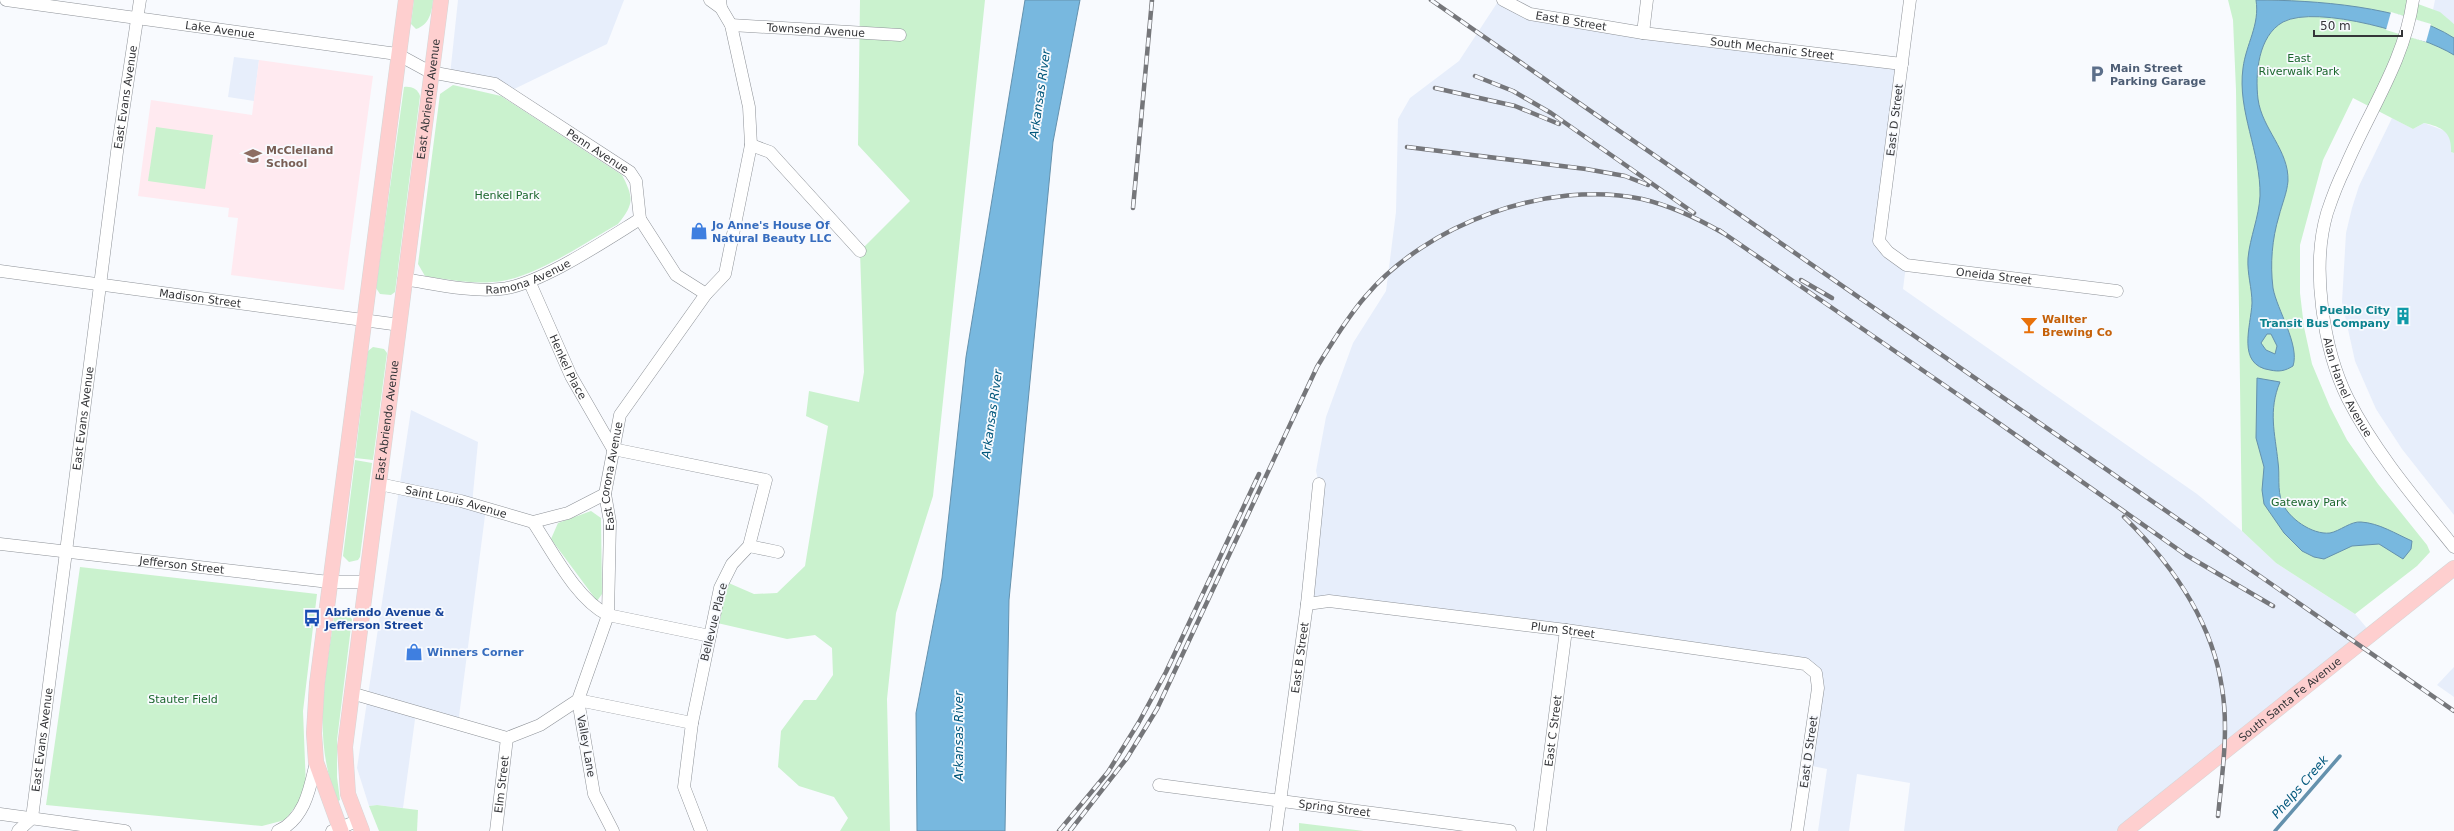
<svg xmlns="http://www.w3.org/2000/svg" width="2454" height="831" font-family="'DejaVu Sans',sans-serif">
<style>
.built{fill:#e7eefb}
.education{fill:#ffeaf0}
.green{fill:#caf2ce}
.water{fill:#78b8df;stroke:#6491ad;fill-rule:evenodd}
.pier{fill:#f8fafe}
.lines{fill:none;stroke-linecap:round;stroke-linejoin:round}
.stream{stroke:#6491ad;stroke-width:3.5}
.minor-casing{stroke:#8e9298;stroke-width:13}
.major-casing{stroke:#d6d7d7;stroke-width:16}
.minor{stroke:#fff;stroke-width:12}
.major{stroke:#fecfcf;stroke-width:15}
.rail-casing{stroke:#75767a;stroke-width:4.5}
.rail{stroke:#f8fafe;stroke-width:3;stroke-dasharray:9;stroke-linecap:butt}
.labels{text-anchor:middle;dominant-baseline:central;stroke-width:3.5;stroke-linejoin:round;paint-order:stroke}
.street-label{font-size:11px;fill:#343538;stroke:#f8fafe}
.park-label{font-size:11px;fill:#1b672d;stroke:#f8fafe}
.service-label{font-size:11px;font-weight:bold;fill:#4e5e75;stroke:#f8fafe;text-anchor:start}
.education-label{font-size:11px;font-weight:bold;fill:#785e54;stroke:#f8fafe;text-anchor:start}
.shop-label{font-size:11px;font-weight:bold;fill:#366cbe;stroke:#f8fafe;text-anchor:start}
.culture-label{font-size:11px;font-weight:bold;fill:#0d838f;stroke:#f8fafe;text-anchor:end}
.food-label{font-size:11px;font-weight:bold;fill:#c56008;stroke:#f8fafe;text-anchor:start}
.transit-label{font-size:11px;font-weight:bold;fill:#164399;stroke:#f8fafe;text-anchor:start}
.water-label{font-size:12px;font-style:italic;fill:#00577c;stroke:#f8fafe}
</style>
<rect width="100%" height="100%" fill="#f8fafe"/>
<!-- built -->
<g class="built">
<path d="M458 0H624L607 44 508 92 450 75Z"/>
<path d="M1499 0 1531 14 1902 64 1879 240 1906 265 1903 289 2197 494 2242 531 2276 563 2355 614 2371 633 2125 831H1904L1910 783 1857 774 1849 831H1818L1827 769 1807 765 1818 688 1805 664 1307 604 1319 484 1316 471 1326 417 1353 343 1386 291 1396 212 1398 119 1410 98 1459 61Z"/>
<path d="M2435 0H2454V24L2433 10Z"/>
<path d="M234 57 259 60 254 101 228 97Z"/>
<path d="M2392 118 2413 129 2424 123 2445 131 2452 140 2451 152 2454 153V515L2402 449 2376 409 2355 361 2342 302 2346 233 2352 208 2359 186Z"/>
<path d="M411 410 478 442 472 504 486 508 458 724 416 712 403 808 377 805 369 806 357 768Z"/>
<path d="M2454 667V697L2437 685Z"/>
</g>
<!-- education -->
<path class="education" d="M259 60 373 76 344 290 231 275 238 218 228 217 229 208 138 196 151 100 252 115Z"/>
<!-- green -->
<g class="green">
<path d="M414 0H433C432 12 429 25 416 29L411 24Z"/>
<path d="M860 0H985L933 496 896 613 887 699 890 831H840L848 818 834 797 799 786 778 767 781 731 804 700H816L833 675 832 648 815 635 787 639 713 622 724 581 754 594 777 593 805 566 828 426 806 416 809 391 859 402 864 372 860 251 910 201 858 145Z"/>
<path d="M2228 0H2407L2440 12 2454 24V153L2451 152C2452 133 2443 127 2424 123L2413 129 2353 98 2323 160 2300 245V293L2304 327 2312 364 2330 407 2347 440 2378 484 2427 545 2430 552 2417 566 2355 614 2276 563 2242 531 2236 90 2233 20Z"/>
<path d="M453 85 501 96 622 175C634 198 634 204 618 224 585 243 538 275 502 281 476 285 450 280 425 276L418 264 440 94Z"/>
<path d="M404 87C411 86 418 89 420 96L395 292 391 295 380 294 376 288Z"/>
<path d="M156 127 213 135 205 189 148 181Z"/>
<path d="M373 347 384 349 387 353 373 460 355 458 368 351Z"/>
<path d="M355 460 372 463 360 557 358 560 349 562 343 556Z"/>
<path d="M591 511 601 518 602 594 597 601 551 539 558 523Z"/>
<path d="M80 567 317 594 303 711 306 788 298 803 285 820 262 826 46 805Z"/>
<path d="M338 614 348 615 352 619 337 740V777L340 800 338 801C312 743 325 679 334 618Z"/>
<path d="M377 805 418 810 417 831H379L369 806Z"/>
<path d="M1299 823 1364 831H1299Z"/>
</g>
<!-- water -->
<g class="water">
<path d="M1025 0H1080L1053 142 1009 600 1005 831H917L916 713 942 578 966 357Z"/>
<path d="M2256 0C2313 0 2405 6 2454 38V55C2422 35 2317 4 2283 22 2258 36 2255 74 2258 99 2262 129 2289 150 2288 181 2287 193 2282 204 2279 216 2272 239 2270 264 2273 288 2277 310 2300 345 2293 366 2285 371 2279 372 2270 370 2236 365 2251 326 2252 303 2252 288 2247 274 2248 258 2250 237 2259 217 2260 196 2261 152 2237 111 2243 68 2246 44 2260 25 2256 0ZM2267 334H2271L2277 346 2275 354 2266 350 2261 343Z"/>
<path d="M2257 378 2280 382C2268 411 2275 433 2278 462 2280 475 2277 490 2282 502 2288 518 2312 535 2330 533 2340 531 2351 521 2361 522 2379 523 2396 534 2412 541L2411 549 2403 559 2379 544 2352 546 2324 559 2314 557 2302 551 2284 533 2264 504 2262 490 2264 467 2256 438Z"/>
</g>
<!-- pier -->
<path class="pier" d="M2391 12 2431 24 2426 42 2386 30Z"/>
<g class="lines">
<!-- stream -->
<path class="stream" d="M2275 831 2340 756"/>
<!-- minor casing -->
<g class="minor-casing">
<g id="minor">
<path id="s1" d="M6 0 397 54 430 72 495 84 630 172 636 181 640 219 676 275 706 294"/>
<path d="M710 0 721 8"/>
<path id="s2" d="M1503 0 1530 14 1643 33 1902 64"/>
<path id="s3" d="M1910 0 1879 241 1888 252 1906 265 2117 291"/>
<path id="s4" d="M2413 0C2405 60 2368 113 2345 168 2338 182 2332 198 2327 213 2311 267 2323 349 2348 399 2375 452 2417 501 2454 547"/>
<path id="s5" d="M731 25 900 35"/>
<path d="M1643 33 1647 0"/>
<path d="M751 145 770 152 860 251"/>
<path id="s6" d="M0 271 400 325"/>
<path id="s7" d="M404 279C436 284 468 292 500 289 538 286 606 240 640 219"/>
<path id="s8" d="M530 283 571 376 613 449 766 480 749 546 732 564 720 588 692 723 684 787 701 831"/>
<path id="s9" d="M379 484 461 501 533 522 568 513 605 494"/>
<path d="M533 522C553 552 576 599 608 615L710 636"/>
<path id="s10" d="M0 544 329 582H365"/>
<path d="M749 546 778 552"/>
<path id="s11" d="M1307 604 1329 601 1566 630 1805 664 1816 673 1818 688 1797 831"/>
<path id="s12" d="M351 693 507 738 540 725 578 700 608 615 610 522 605 494 620 415 706 294 725 274 751 145 749 107 731 25 721 8 720 0"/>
<path id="s13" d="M1159 785 1510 831"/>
<path d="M0 814 125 831"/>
<path id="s14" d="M18 831 32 818 117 152 140 0"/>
<path d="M278 831C305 819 310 788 316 762"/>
<path d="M332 831 357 821"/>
<path id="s15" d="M496 831 507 738"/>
<path d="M613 831 594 794 578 700 692 723"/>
<path id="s16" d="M1276 831 1307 604 1319 484"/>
<path id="s17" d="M1540 831 1566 630"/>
</g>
</g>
<!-- major casing -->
<g class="major-casing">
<g id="major">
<path d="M341 831 316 762 314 733 317 684 406 0"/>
<path id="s18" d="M362 831 348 794 345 747 441 0"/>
<path id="s19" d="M2125 831 2454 568"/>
</g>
</g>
<!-- minor -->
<use href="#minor" class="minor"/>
<!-- major -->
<use href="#major" class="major"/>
<!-- rail casing -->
<g class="rail-casing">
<g id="rail">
<path d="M1431 0 2454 711"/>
<path d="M1475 76 1513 91 1551 113 1694 213"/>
<path d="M1435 88 1515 106 1559 124"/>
<path d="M1407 147 1586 169 1625 176 1648 185"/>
<path d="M1133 208 1152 0"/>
<path d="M1719 230 1976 407 2186 555 2273 606"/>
<path d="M1801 280 1832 298"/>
<path d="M2124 517C2172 564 2212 620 2222 688 2229 730 2222 775 2218 816"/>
<path d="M1059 831 1108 772 1139 722 1166 672 1259 474"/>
<path d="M1070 831 1127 758 1157 709 1317 367C1332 343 1346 319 1365 297 1426 224 1548 179 1642 199 1672 206 1697 218 1723 233"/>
</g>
</g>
<!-- rail -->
<use href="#rail" class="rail"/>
</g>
<!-- icons -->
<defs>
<g id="parking-bare" transform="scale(1.38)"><path d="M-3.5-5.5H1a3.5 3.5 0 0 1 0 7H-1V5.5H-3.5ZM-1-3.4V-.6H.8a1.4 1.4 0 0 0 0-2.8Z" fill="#5c6f8a" stroke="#f8fafe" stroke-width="2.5" paint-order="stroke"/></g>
<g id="school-bare" transform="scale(1.38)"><path d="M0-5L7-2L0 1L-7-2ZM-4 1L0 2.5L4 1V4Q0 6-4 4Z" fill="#8d6e63" stroke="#f8fafe" stroke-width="2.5" paint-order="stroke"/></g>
<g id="shop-bare" transform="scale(1.38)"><path d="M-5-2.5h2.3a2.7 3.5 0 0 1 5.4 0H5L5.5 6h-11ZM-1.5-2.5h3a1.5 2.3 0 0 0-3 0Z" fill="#3f7fe0" stroke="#f8fafe" stroke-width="2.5" paint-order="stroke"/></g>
<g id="building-bare" transform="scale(1.38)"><path d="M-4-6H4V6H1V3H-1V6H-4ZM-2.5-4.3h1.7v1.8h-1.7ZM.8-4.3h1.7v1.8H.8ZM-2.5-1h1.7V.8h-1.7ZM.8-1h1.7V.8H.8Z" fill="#0f9aa8" stroke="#f8fafe" stroke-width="2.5" paint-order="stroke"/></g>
<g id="bar-bare" transform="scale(1.38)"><path d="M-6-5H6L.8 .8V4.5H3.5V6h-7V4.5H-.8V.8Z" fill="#e8710a" stroke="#f8fafe" stroke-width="2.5" paint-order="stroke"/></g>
<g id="bus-bare" transform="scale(1.38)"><path d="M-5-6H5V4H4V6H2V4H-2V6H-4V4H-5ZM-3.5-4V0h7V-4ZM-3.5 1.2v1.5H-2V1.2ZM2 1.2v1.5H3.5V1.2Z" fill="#1a4fb4" stroke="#f8fafe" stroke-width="2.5" paint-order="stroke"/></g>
</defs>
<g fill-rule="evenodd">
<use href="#parking-bare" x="2097" y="74"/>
<use href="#school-bare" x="253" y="156"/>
<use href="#shop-bare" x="699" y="231"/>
<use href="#building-bare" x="2403" y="316"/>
<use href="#bar-bare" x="2029" y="325"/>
<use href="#bus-bare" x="312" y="618"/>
<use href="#shop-bare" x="414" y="652"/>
</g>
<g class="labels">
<!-- street labels -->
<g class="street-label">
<text stroke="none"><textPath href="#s2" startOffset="72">East B Street</textPath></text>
<text stroke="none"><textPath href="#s1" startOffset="216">Lake Avenue</textPath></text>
<text stroke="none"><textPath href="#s5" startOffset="85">Townsend Avenue</textPath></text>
<text stroke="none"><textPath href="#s2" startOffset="275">South Mechanic Street</textPath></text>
<text stroke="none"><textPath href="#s14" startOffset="746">East Evans Avenue</textPath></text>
<text stroke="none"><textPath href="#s18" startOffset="740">East Abriendo Avenue</textPath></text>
<text transform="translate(1895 120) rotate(-83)">East D Street</text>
<text stroke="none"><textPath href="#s1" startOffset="621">Penn Avenue</textPath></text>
<text stroke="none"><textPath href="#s7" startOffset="127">Ramona Avenue</textPath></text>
<text stroke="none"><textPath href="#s3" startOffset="368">Oneida Street</textPath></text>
<text stroke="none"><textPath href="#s6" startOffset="202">Madison Street</textPath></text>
<text stroke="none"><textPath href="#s8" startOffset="92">Henkel Place</textPath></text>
<text stroke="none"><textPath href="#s4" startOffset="410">Alan Hamel Avenue</textPath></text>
<text stroke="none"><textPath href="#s14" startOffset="422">East Evans Avenue</textPath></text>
<text stroke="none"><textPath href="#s18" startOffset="416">East Abriendo Avenue</textPath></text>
<text stroke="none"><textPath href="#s12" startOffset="473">East Corona Avenue</textPath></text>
<text stroke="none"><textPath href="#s9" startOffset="79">Saint Louis Avenue</textPath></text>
<text stroke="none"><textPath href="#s10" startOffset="183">Jefferson Street</textPath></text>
<text transform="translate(714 622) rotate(-76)">Bellevue Place</text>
<text stroke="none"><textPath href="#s11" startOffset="258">Plum Street</textPath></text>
<text stroke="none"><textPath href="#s16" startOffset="175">East B Street</textPath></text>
<text stroke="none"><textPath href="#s19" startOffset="211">South Santa Fe Avenue</textPath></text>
<text stroke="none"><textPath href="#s17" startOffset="101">East C Street</textPath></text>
<text stroke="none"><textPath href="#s14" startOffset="98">East Evans Avenue</textPath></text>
<text transform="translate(586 746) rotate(80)">Valley Lane</text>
<text transform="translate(1809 752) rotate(-82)">East D Street</text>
<text stroke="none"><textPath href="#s15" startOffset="47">Elm Street</textPath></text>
<text stroke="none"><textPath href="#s13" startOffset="177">Spring Street</textPath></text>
</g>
<!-- park labels -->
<g class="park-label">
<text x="2299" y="58">East<tspan x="2299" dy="13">Riverwalk Park</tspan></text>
<text x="507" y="195">Henkel Park</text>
<text x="2309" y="502">Gateway Park</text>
<text x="183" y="699">Stauter Field</text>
</g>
<!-- service labels -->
<g class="service-label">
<text x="2110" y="68">Main Street<tspan x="2110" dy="13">Parking Garage</tspan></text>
</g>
<!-- education labels -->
<g class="education-label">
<text x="266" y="150">McClelland<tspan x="266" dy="13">School</tspan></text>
</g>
<!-- shop labels -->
<g class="shop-label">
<text x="712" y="225">Jo Anne's House Of<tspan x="712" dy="13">Natural Beauty LLC</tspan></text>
<text x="427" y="652">Winners Corner</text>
</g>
<!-- culture labels -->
<g class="culture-label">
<text x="2390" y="310">Pueblo City<tspan x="2390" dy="13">Transit Bus Company</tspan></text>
</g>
<!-- food labels -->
<g class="food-label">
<text x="2042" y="319">Wallter<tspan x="2042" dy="13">Brewing Co</tspan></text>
</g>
<!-- transit labels -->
<g class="transit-label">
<text x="325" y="612">Abriendo Avenue &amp;<tspan x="325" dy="13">Jefferson Street</tspan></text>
</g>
<!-- water labels -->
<g class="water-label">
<text transform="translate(1040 94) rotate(-82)">Arkansas River</text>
<text transform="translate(992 414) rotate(-82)">Arkansas River</text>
<text transform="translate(959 736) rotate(-90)">Arkansas River</text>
<text transform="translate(2300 787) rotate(-49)">Phelps Creek</text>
</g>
</g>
<!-- scale -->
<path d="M2314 30v6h88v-6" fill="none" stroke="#343538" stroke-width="2"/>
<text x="2320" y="30" font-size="12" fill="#343538" stroke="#f8fafe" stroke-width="3" paint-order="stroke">50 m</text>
</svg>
